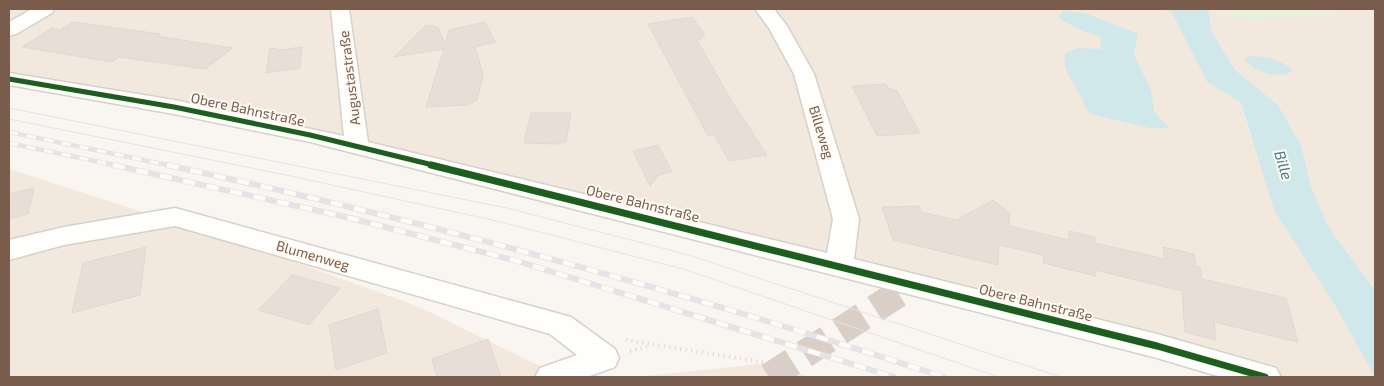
<svg xmlns="http://www.w3.org/2000/svg" width="1384" height="386" font-family="'Exo 2',sans-serif">
<style>
.residential{fill:#f2e8de}
.green{fill:#e7f0db}
.water{fill:#d0e8ea}
.building{fill:#e6ded7;stroke:#e2d8d2}
.lines{fill:none;stroke-linecap:round;stroke-linejoin:round}
.minor-tunnel{stroke:#d9cfc7;stroke-width:28;stroke-dasharray:28 14;stroke-linecap:butt}
.minor-casing{stroke:#d7d1cb;stroke-width:3}
.path{stroke:#dcd5d0;stroke-width:4;stroke-dasharray:1 4.5;stroke-linecap:butt}
.minor{fill:#fefefd;fill-rule:evenodd}
.tram{stroke:#e6e3e7;stroke-width:1}
.rail-far1-casing{stroke:#e6e3e7;stroke-width:4.5}
.rail-casing{stroke:#e6e3e7;stroke-width:6}
.rail-far1{stroke:#fffaf3;stroke-width:3;stroke-dasharray:9;stroke-linecap:butt}
.rail{stroke:#fffaf3;stroke-width:4.5;stroke-dasharray:12;stroke-linecap:butt}
.cycleway-far1-casing{stroke:#fffaf3;stroke-width:8}
.cycleway-casing{stroke:#fffaf3;stroke-width:10}
.cycleway-far1{stroke:#1b5e20;stroke-width:5}
.cycleway{stroke:#1b5e20;stroke-width:7}
.labels{text-anchor:middle;dominant-baseline:central;stroke-width:4;stroke-linejoin:round;paint-order:stroke}
.street-label{font-size:14px;fill:#7a5c4d;stroke:#fffaf3}
.water-label{font-size:15px;font-style:italic;fill:#437c86;stroke:#fffaf3}
</style>
<rect width="100%" height="100%" fill="#f9f5f0"/>
<!-- residential -->
<g class="residential">
<path d="M9 9H1162L1172 13 1207 82 1241 103 1250 134 1333 302 1375 377H1232L1159 356 519 189 168 111 9 84Z"/>
<path d="M1208 9H1375V290L1327 225 1311 186 1301 145 1278 105 1235 70 1212 32Z"/>
<path d="M9 169 270 253 417 306 562 377H9Z"/>
<path d="M768 363 808 377H636Z"/>
</g>
<!-- green -->
<path class="green" d="M1208 9H1326L1336 13 1249 21Z"/>
<!-- water -->
<g class="water">
<path d="M1162 9H1208L1212 32 1235 70 1278 105 1301 145 1311 186 1327 225 1375 290V377L1333 302 1274 210 1241 103 1207 82 1172 13Z"/>
<path d="M1063 10 1085 13 1138 34 1134 55 1151 90 1154 111 1169 128H1150L1090 114 1065 68V53L1079 48 1101 49 1100 37 1076 28 1058 17Z"/>
<path d="M1249 56C1266 56 1278 59 1292 69L1288 74C1272 76 1258 73 1245 61Z"/>
</g>
<!-- building -->
<g class="building">
<path d="M692 17 705 35 701 36 703 38 697 40 731 100 767 155 729 161 714 134 708 136 648 24Z"/>
<path d="M73 22 160 34 156 36 233 48 205 69 119 57 112 62 22 47 52 28 60 30Z"/>
<path d="M485 22 495 42 475 47 483 74 477 100 468 105 426 107 444 49 394 57 426 25 438 27 445 45 449 30Z"/>
<path d="M302 47 300 68 266 73 270 48 280 50Z"/>
<path d="M886 84 888 88 897 91 920 133 877 136 852 86Z"/>
<path d="M531 113H571L566 142 557 144 524 143Z"/>
<path d="M658 145 672 172 659 175 650 186 633 151Z"/>
<path d="M34 188 28 214 9 219V194Z"/>
<path d="M993 200 1010 213 1009 226 1069 240V231L1095 237V243L1165 259 1163 247 1194 254 1196 266 1200 267 1202 279 1286 298 1298 342 1214 322 1216 340 1185 332 1182 291 1095 270 1096 276 1043 263 1044 255 999 245 998 265 893 240 882 207 919 206 921 212 956 220Z"/>
<path d="M146 247 140 295 72 313 83 263Z"/>
<path d="M292 275 340 288 309 325 258 310Z"/>
<path d="M378 309 387 353 336 370 329 325Z"/>
<path d="M488 339 501 377H437L432 359Z"/>
</g>
<g class="lines">
<!-- minor-tunnel -->
<path class="minor-tunnel" d="M769 377 913 284"/>
<!-- minor casing -->
<g class="minor-casing">
<g id="minor">
<path d="M32 9H54L52 13 16 34 9 36V22Z"/>
<path d="M331 9H349L368 142 827 253 833 219 794 74 769 28 755 9H774L787 26 814 74 859 219 854 259 1157 334 1276 368 1281 377H1221L1157 358 900 292 310 142 174 114 9 85V73L174 100 344 136Z"/>
<path d="M175 208 571 317 615 349 619 358 615 367 587 377H535L540 368 577 355 550 334 175 226 64 245 9 260V240L64 227Z"/>
</g>
</g>
<!-- path -->
<g class="path">
<path d="M626 340 768 363"/>
<path d="M630 351 650 346"/>
</g>
<!-- minor -->
<use href="#minor" class="minor"/>
<!-- tram -->
<g class="tram">
<path d="M9 108 507 208 685 254 1061 377"/>
<path d="M9 119 286 175 497 221 683 269 999 377"/>
</g>
<!-- rail-far1 casing -->
<g class="rail-far1-casing">
<g id="rail-far1">
<path d="M9 132 172 166"/>
<path d="M9 143 119 166"/>
</g>
</g>
<!-- rail casing -->
<g class="rail-casing">
<g id="rail">
<path d="M113 165 350 218 517 261 894 377"/>
<path d="M167 165C430 222 688 293 944 377"/>
</g>
</g>
<!-- rail-far1 -->
<use href="#rail-far1" class="rail-far1"/>
<!-- rail -->
<use href="#rail" class="rail"/>
<!-- cycleway-far1 casing -->
<g class="cycleway-far1-casing">
<path id="cycleway-far1" d="M9 79 174 107 310 135 437 166"/>
</g>
<!-- cycleway casing -->
<g class="cycleway-casing">
<path id="cycleway" d="M431 165 1157 346 1265 377"/>
</g>
<!-- cycleway-far1 -->
<use href="#cycleway-far1" class="cycleway-far1"/>
<!-- cycleway -->
<use href="#cycleway" class="cycleway"/>
</g>
<g class="labels">
<!-- street labels -->
<g class="street-label">
<text transform="translate(349 78) rotate(-97)">Augustastraße</text>
<text transform="translate(248 109) rotate(12)">Obere Bahnstraße</text>
<text transform="translate(822 132) rotate(73)">Billeweg</text>
<text transform="translate(643 203) rotate(14)">Obere Bahnstraße</text>
<text transform="translate(313 255) rotate(16)">Blumenweg</text>
<text transform="translate(1036 302) rotate(14)">Obere Bahnstraße</text>
</g>
<!-- water labels -->
<g class="water-label">
<text transform="translate(1284 165) rotate(73)">Bille</text>
</g>
</g>
<!-- border -->
<rect width="1384" height="386" fill="none" stroke="#7a5c4d" stroke-width="20"/>
</svg>
